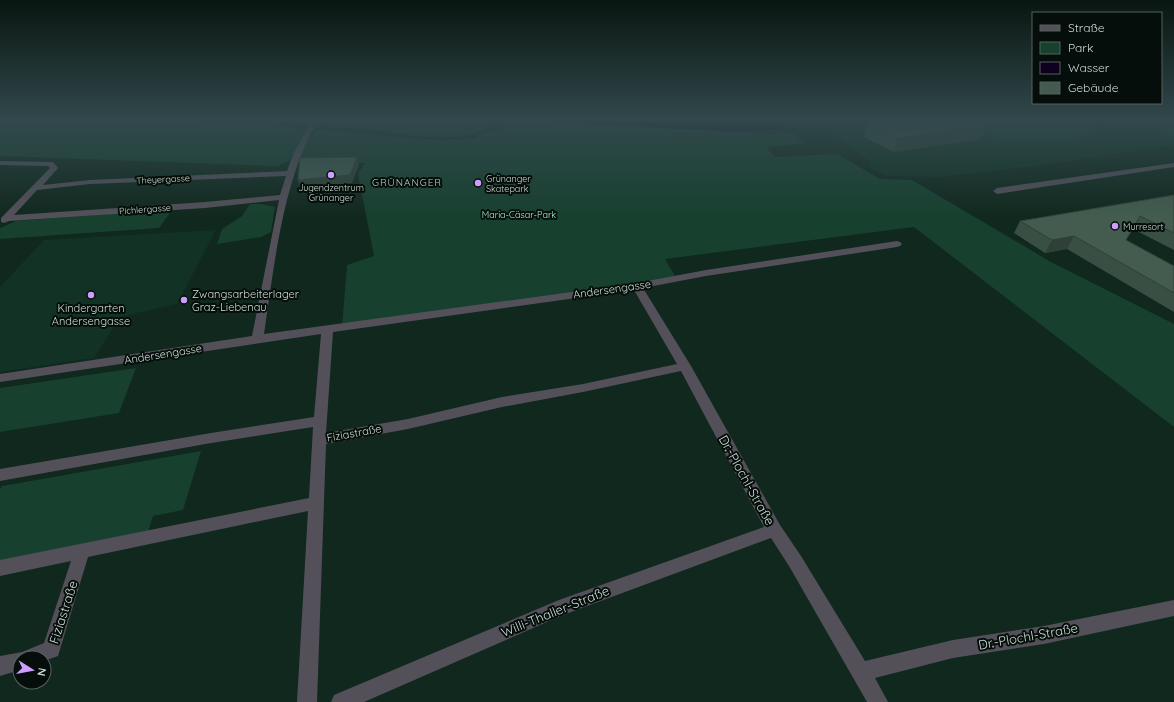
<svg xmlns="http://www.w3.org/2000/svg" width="1174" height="702" font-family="Quicksand,sans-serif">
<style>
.built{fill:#113224}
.green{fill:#17402e}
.water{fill:#10001f}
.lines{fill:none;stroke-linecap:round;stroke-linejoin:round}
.street{fill:#54505a;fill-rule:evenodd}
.wall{fill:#3a4f44}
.shaded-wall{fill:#2f4037}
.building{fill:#435c4f;stroke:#2f4037}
.poi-dot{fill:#cf9dff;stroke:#050e0a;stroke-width:1.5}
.labels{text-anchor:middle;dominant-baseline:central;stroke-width:4;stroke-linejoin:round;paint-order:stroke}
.far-poi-label{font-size:9px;fill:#cddcd4;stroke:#050e0a;text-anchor:start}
.far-street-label{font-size:9px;fill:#cddcd4;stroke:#050e0a}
.far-park-label{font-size:9px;fill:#9ef7cc;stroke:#050e0a}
.far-neighbourhood-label{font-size:10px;letter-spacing:1px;fill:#b2cfc0;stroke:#050e0a}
.street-label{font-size:11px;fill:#cddcd4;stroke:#050e0a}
.poi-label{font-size:11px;fill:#cddcd4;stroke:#050e0a;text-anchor:start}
.near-street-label{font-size:13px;fill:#cddcd4;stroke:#050e0a}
</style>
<rect width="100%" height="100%" fill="#10281d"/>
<!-- built -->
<g class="built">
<path d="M813 119H1100L1110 128 1127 129 1148 124 1171 132 1166 133 1174 136V145L1049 164 939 177 886 176 871 169 869 161Z"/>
<path d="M216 230 177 304 120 317 94 358 0 372V287L44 240Z"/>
</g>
<!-- green -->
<g class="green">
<path d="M0 119 143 120 277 125 306 130 289 161 278 166 0 156Z"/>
<path d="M217 119 489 120 491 124C483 134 465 136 452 137 425 139 399 133 373 130 321 124 269 122 217 119Z"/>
<path d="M978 119H1088L1095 129 1087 136 1054 140 1034 141 999 139 961 122Z"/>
<path d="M1100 119H1174V136L1165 133 1169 132 1148 124 1115 129 1110 128Z"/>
<path d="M511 120 751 132 755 135 793 133 805 143 766 147 775 157 837 154 880 179 912 180 1051 262 1174 324V427L914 227 665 259 676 278 342 327 347 265 374 256 358 174 365 163 299 159C302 148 309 135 320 130 372 133 424 144 477 138V134C488 132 506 132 511 120Z"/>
<path d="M250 204H261L275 207 271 232 261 237 217 244 222 229 242 216Z"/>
<path d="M173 209 159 228 0 239V228L16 221Z"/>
<path d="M136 368 119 413 0 432V388Z"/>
<path d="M201 451 183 510 153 516 147 535 0 565V489L2 486Z"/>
</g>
<!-- water -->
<path class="water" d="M321 119H778L788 129 739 132 511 120Z"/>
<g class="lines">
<!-- street -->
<g class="street">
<path d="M311 125 314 127C282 187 274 267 264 334L637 283 706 270 897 241 900 242 902 244 900 246 897 247 706 276 643 288 691 366 780 525 801 556 865 661 953 640 1044 626 1174 600V616L1044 644 953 658 875 678 888 702H867L789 566 771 538 563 615 364 702H331L334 695 559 600 764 527 681 371 583 392 502 407 408 429 326 444 317 702H297L308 511 88 557 58 656 44 661V658H20V670L0 676V656L22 652 44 643 71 561 0 576V560L309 498 313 427 211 443 0 481V469L211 433 314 417 321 334 0 382V374L252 336 279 200 205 208 9 221 4 223 1 222V218L50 168 48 166 0 165V161L53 162 58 168 43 185 90 180 287 171 294 152 309 126ZM286 176 280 195 205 202 14 215 37 190 90 184ZM634 290 677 364 583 384 502 397 408 419 326 433 333 332Z"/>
<path d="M1174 163V167L997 194 993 191 997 188Z"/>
</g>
</g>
<!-- wall -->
<g class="wall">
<path d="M879 119H974L987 125 981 139 894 152 864 137 867 123 883 121Z"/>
<path d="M1174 195V250L1133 229 1126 240 1174 266V312L1067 249 1045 253 1014 233 1020 221Z"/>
</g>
<!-- shaded-wall -->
<g class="shaded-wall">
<path d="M987 125 981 139 894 152 898 138Z"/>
<path d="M357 157 359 165 352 183 300 188 298 180Z"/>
<path d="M1074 236 1067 249 1045 253 1052 240Z"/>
</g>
<!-- building -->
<g class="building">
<path d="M897 119H974L987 125 898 138 867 123Z"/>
<path d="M357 157 350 175 298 180 300 158Z"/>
<path d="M1174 195V233L1140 216 1126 240 1174 266V293L1074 236 1052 240 1020 221Z"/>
</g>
<!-- sky -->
<linearGradient id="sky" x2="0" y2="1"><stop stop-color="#091610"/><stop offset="0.55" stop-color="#31484c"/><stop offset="1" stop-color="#31484c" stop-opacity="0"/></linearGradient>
<rect width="1174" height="218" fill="url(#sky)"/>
<!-- markers -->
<g class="poi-dot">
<circle cx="331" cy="175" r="4"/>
<circle cx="478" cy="183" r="4"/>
<circle cx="1115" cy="226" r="4"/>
<circle cx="91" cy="295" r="4"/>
<circle cx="184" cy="300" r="4"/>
</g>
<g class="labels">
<!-- far-poi labels -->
<g class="far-poi-label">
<text x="486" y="178">Grünanger<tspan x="486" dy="10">Skatepark</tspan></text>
<text x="331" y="187" text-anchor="middle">Jugendzentrum<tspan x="331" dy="10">Grünanger</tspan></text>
<text x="1123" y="226">Murresort</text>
</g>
<!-- far-street labels -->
<g class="far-street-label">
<text transform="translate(163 179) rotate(-3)">Theyergasse</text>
<text transform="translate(145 209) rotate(-4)">Pichlergasse</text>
</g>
<!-- far-park labels -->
<g class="far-park-label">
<text x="519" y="214">Maria-Cäsar-Park</text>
</g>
<!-- far-neighbourhood labels -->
<g class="far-neighbourhood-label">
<text x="407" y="182">GRÜNANGER</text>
</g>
<!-- street labels -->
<g class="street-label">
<text transform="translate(612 289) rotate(-8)">Andersengasse</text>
<text transform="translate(163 354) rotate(-9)">Andersengasse</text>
<text transform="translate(354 433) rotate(-10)">Fiziastraße</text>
</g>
<!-- poi labels -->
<g class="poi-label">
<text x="192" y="294">Zwangsarbeiterlager<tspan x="192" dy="13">Graz-Liebenau</tspan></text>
<text x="91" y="308" text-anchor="middle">Kindergarten<tspan x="91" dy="13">Andersengasse</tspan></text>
</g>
<!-- near-street labels -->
<g class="near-street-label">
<text transform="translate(747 480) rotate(61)">Dr.-Plochl-Straße</text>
<text transform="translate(555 611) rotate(-22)">Willi-Thaller-Straße</text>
<text transform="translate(63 612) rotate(-72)">Fiziastraße</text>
<text transform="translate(1028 636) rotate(-10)">Dr.-Plochl-Straße</text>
</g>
</g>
<!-- legend -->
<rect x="1032" y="12" width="130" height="92" fill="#050e0a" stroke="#55605b"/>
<rect x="1040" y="25" width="20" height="6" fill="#54505a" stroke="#55605b"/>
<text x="1068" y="32" font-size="12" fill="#cddcd4">Straße</text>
<rect x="1040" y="42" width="20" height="12" fill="#17402e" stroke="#55605b"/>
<text x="1068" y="52" font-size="12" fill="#cddcd4">Park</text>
<rect x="1040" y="62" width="20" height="12" fill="#10001f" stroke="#55605b"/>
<text x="1068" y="72" font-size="12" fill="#cddcd4">Wasser</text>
<rect x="1040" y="82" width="20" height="12" fill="#435c4f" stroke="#55605b"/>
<text x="1068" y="92" font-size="12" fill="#cddcd4">Gebäude</text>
<!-- north arrow -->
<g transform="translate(32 670) rotate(101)"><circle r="19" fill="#050e0a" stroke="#55605b"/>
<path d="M0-3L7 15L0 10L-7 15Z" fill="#cf9dff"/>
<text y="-6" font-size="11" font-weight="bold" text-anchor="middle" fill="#cddcd4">N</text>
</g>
</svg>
